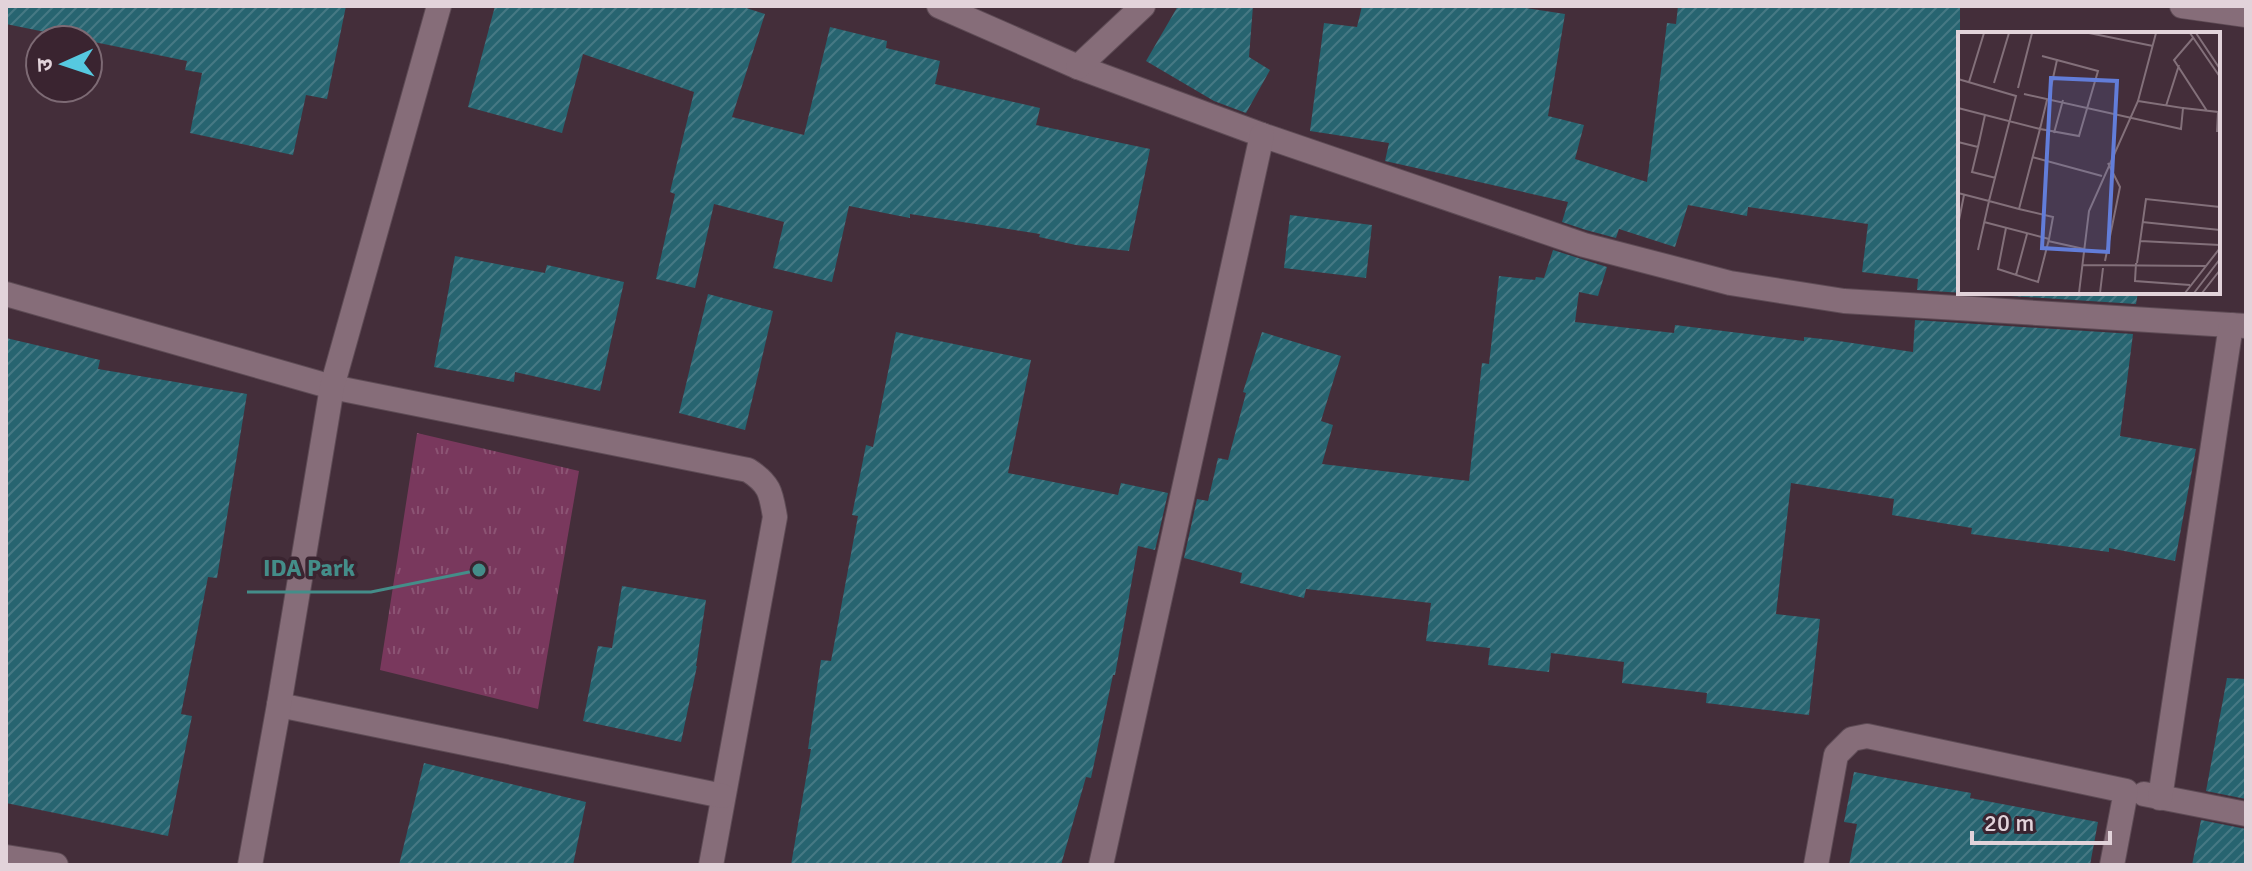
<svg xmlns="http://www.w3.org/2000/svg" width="2252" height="871" font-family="Signika,'Noto Sans Devanagari',sans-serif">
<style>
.park{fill:url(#park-tufts)}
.building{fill:url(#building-hatch)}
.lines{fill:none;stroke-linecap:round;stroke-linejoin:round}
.minor-casing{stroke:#5e4b55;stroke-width:26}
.minor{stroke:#866d79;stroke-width:24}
.inset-road{fill:none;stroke:#83707a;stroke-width:2}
.view{fill:#627dd9;fill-opacity:0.15;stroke:#627dd9;stroke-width:4}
.inset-edge{fill:none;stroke:#e2d3da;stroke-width:4}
.leader{fill:none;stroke:#448d89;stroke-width:3}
.callout-dot{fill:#448d89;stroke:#3a2430;stroke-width:3}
.callout-label{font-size:24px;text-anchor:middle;font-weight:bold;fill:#448d89;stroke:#3a2430;stroke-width:7;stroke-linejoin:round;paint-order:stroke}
</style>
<defs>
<pattern id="park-tufts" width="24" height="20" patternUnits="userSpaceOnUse" patternTransform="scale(2)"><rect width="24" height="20" fill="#79385d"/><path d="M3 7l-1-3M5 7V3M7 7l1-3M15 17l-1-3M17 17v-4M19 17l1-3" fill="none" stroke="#8c5474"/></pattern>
<pattern id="building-hatch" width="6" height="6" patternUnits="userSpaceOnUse" patternTransform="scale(2)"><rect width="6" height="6" fill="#276470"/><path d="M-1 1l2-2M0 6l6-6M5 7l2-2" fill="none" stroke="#467984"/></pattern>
</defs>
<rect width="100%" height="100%" fill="#442e3a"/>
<!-- park -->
<path class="park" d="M417 433 579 471 538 709 380 670Z"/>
<!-- building -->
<g class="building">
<path d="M6 6H346L327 99 306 95 293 155 190 133 202 73 185 70 187 61 6 24Z"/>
<path d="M495 6H740L765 14 732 117 804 135 830 27 887 41 886 48 940 61 935 84 1040 108 1036 125 1150 149 1129 251 1076 245 1039 237 1040 234 910 214V218L849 206 832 282 773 268 784 222 714 204 695 288 656 279 675 194 670 192 694 92 583 54 562 133 468 107Z"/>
<path d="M1178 6H1253L1249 57 1270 70 1246 113 1214 101 1146 61Z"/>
<path d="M1362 6H1513L1565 14 1548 116 1584 125 1575 159 1647 182 1667 23 1676 24 1678 6H1960V292H2138L2136 304 1917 290 1918 279 1862 272 1868 224 1748 207 1747 216 1688 205 1675 247 1619 229 1616 238 1586 230 1590 206 1586 230 1562 222 1568 202 1385 161 1389 143 1310 131 1324 23 1357 27Z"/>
<path d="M1290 215 1372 225 1366 278 1284 268Z"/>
<path d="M1553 250 1607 267 1598 296 1579 292 1575 322 1674 333 1675 325 1804 341V337L1832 340 1913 352 1915 320 2133 334 2120 436 2196 449 2175 561 2109 548V552L1971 534 1972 528 1892 515 1894 499 1791 483 1776 614 1820 619 1809 715 1706 703 1707 693 1622 683 1624 662 1551 653 1549 672 1488 665 1490 648 1426 641 1431 603 1306 589 1304 598 1240 583 1242 573 1184 558 1197 499 1208 501 1218 458 1228 460 1246 393 1243 392 1262 332 1341 356 1321 421 1333 425 1322 464 1469 481 1482 363 1489 364 1499 276 1535 280 1536 277 1544 278Z"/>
<path d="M455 256 545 273 547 265 624 282 600 391 515 372 514 382 434 367Z"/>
<path d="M708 294 773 311 745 430 679 413Z"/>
<path d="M896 332 1031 360 1008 473 1118 495 1121 483 1168 493 1155 550 1138 546 1115 675H1113L1091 778 1086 777 1061 865H791L811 749H808L821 660 831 661 858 516 852 515 866 445 873 447Z"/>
<path d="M6 338 100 360 98 369 247 394 217 578 208 577 181 714 192 716 168 836 6 803Z"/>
<path d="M622 586 706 600 696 666H697L681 742 583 721 598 646 612 648Z"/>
<path d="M2227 678 2246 679V799L2206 791Z"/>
<path d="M424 763 586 802 573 865H399Z"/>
<path d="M1854 772 1971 793 1970 798 2098 822 2090 865H1849L1857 824 1844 822Z"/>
<path d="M2201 820 2246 829V865H2192Z"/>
</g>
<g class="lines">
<!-- minor casing -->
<g class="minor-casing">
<g id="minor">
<path d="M939 6 1078 67 1262 135 1584 245 1730 283 1844 301 2246 326"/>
<path d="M2182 6 2246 15"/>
<path d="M1078 67 1143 6"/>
<path d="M6 294 332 387 748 470C770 484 771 493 775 517L711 865"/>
<path d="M279 705 723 796"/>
<path d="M2144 794 2246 814"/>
<path d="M2160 798 2231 325"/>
<path d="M6 857 56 865"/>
<path d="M250 865 279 705 332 387 439 6"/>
<path d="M1101 865 1262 135"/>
<path d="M1816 865 1836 755 1852 739 1867 736 2126 791 2112 865"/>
</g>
</g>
<!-- minor -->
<use href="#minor" class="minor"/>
</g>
<!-- overview -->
<g transform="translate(1958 32)">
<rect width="262" height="262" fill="#442e3a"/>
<path class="inset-road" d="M131 1 195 14M232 1 262 45M238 1 262 37M235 6 216 28 249 79M84 24 99 28 91 64M0 47 58 64 31 169 0 161M11 50 26 1M36 51 51 1M60 56 74 1M66 62 223 97 225 76 180 69M208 74 221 33M0 76 82 97 89 68M225 76 260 80 259 100M96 101 105 68M0 110 20 115 14 140 38 146M20 115 27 83M74 125 144 144M1 188 6 163M26 190 91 207 95 185 61 177M184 190 262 198M48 196 40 237 80 250 91 207M90 209 126 217M182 209 262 213M20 218 31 169 61 177 82 97 121 104 140 39 99 28M147 229 162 155 150 131M178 231 177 249 232 253M179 231 188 167 262 175M124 233 248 234M58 243 69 202M121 261 131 179 180 69 198 1M142 261 145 236M227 261 262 216M236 261 262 227M244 261 262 238"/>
<path class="view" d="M93 46 159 49 150 220 84 216Z"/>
<rect width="262" height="262" class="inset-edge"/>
</g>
<!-- callouts -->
<path class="leader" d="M479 570L371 592H247"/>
<circle class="callout-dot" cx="479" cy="570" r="8"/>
<g class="callout-label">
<text x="309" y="576">IDA Park</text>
</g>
<!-- border -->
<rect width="2252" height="871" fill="none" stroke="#e2d3da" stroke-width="16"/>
<!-- north arrow -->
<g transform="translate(64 64) rotate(267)"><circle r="38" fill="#3a2430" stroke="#7d6a74" stroke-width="2"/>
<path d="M0-6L14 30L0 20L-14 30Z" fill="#56c9e0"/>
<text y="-12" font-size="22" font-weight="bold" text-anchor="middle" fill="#e2d3da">उ</text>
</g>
<!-- scale -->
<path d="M1972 831v12h138v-12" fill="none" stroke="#e2d3da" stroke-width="4"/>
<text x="1984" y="831" font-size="24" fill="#e2d3da" stroke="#3a2430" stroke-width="6" paint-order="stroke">20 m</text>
</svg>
